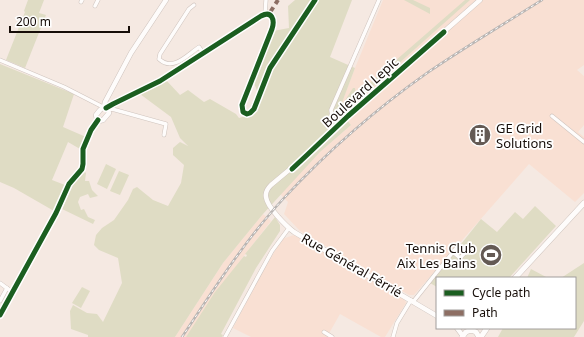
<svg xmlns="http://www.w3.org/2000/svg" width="584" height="337" font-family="'Noto Sans',sans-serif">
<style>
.built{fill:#f9e0d3}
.green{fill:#dfdcc4}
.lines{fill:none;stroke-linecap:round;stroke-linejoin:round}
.street-casing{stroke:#cfc4be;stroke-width:4.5}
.secondary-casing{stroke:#cfc4be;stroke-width:5.5}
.primary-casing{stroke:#cfc4be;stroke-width:6}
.street{stroke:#fefcfb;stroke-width:3.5}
.secondary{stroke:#fefcfb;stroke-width:4.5}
.primary{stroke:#fefcfb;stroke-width:5}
.rail-casing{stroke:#b9b5b3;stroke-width:2.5}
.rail{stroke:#fff;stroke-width:1;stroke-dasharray:3;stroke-linecap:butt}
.quiet{stroke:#8d6e63;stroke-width:4;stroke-dasharray:8 4;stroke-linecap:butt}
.cycleway-casing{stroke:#fff;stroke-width:8}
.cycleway{stroke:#1b5e20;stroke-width:5}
.labels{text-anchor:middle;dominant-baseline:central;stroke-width:3.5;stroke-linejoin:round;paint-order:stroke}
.street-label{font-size:13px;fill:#160d08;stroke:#fff}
.poi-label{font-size:13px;fill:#160d08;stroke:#fff;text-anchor:start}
</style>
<rect width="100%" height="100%" fill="#f5e9e2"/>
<!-- built -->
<g class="built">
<path d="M383 0H584V65L577 70 584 76V125L578 132 584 137V193L575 202 529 164 414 295H409L300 231 284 214 288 202 280 194 320 152 351 125 339 110 355 68Z"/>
<path d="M263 214 271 221 240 261 186 337H175L223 263Z"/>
<path d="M294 235 405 300 406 303 385 337H381L340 314 327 337H251L233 328 259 278 282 239Z"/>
</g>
<!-- green -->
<g class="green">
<path d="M28 0H44L39 13 46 15 25 68 6 60 25 12 24 11Z"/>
<path d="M295 0H352L330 57 355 68 340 108 353 88H355L356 95 465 0H470L342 114 351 125 320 152 263 214 223 263 175 337H88V335L71 329 70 311 73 305 87 313 97 314 103 322 122 283 118 258 99 250 94 245 96 235 102 228 114 220 128 200 133 189 137 187 153 200 168 206 181 183 184 165 173 155V148L180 142 188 146 180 138 171 117 140 94 166 80 180 95 188 90 204 102 210 99 236 114 239 118 252 114 258 105V93L254 83 273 31 289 28 288 6Z"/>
<path d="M404 0H413L430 8V14Z"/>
<path d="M0 64 74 94 63 127 86 137 80 149 68 142 52 180 65 185 54 211 14 188 0 182Z"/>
<path d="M106 164 116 169 107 189 97 184Z"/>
<path d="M119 171 129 175 120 195 110 191Z"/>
<path d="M85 172 86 173 85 181H89L92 190 98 196 90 198 88 194 80 197 78 202 81 210 84 209 88 217 95 220 93 224 62 209 72 186Z"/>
<path d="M535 206 556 226 509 278H437V287L430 283 481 219 497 232 515 212 523 219Z"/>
<path d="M275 217 280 225V231L256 268 221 334 223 335 222 337H186L215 292 244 256 246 257 247 255 245 254Z"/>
<path d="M584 263V321L574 337H498L503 328H575V278H561Z"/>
<path d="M531 269 548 278H527Z"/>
<path d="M82 287 90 291 81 308 72 303Z"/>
</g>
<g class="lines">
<!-- street casing -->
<g class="street-casing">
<g id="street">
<path d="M81 2 82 0"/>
<path d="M194 5 189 9 160 54 159 59C173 72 187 55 199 47L203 53"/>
<path d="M95 6 98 0"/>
<path d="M265 14 266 0"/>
<path d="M0 60 64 87 103 107"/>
<path d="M108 110 112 109 166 124 164 135"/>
<path d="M552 116 584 142"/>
<path d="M338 125 332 117 331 110 379 0"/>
<path d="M0 283 12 292"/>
<path d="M0 301 7 288"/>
<path d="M413 302 453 252 460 258 466 252 459 245 453 252"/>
<path d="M324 332 332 337"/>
<path d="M225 337 272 251 289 228"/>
<path d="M393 337 397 323 411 300"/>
</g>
</g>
<!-- secondary casing -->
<g class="secondary-casing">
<g id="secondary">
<path d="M104 107 105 102 131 53 166 0"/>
<path d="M104 107 108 110 109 113 103 120 99 121 97 119 96 115 100 110Z"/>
<path d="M106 108 113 104 160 81 261 16C272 10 275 20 272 29L242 105 243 112 247 114 250 113 254 109 270 68 315 0"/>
<path d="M0 315 56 213 69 184 82 169 83 164V149L91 130 98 120"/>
<path d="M437 316 294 232C286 226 267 207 266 197 265 192 268 188 271 185L307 155 348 116 480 0"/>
<path d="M457 328 463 336"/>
</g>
</g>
<!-- primary casing -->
<g class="primary-casing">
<g id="primary">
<path d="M515 278 584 203"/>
<path d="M462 337 466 332 471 330 476 332 479 337"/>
<path d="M481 337 487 328"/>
</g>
</g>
<!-- street -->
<use href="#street" class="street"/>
<!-- secondary -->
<use href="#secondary" class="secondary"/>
<!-- primary -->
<use href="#primary" class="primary"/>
<!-- rail casing -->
<g class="rail-casing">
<path id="rail" d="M182 337C214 289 245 240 284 198 327 152 376 109 427 73 465 47 504 24 542 0"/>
</g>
<!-- rail -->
<use href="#rail" class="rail"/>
<!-- quiet -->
<path class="quiet" d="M269 14 278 0"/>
<!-- cycleway casing -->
<g class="cycleway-casing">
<g id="cycleway">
<path d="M106 108 113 104 160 81 261 16C272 10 275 20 272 29L242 105 243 112 247 114 250 113 254 109 270 68 315 0"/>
<path d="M292 169 307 155 348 116 444 32"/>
<path d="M0 315 56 213 69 184 82 169 83 164V149L91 130 98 120"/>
</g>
</g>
<!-- cycleway -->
<use href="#cycleway" class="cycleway"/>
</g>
<!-- icons -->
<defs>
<g id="building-disc" transform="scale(1.15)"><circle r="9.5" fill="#645a54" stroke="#fff"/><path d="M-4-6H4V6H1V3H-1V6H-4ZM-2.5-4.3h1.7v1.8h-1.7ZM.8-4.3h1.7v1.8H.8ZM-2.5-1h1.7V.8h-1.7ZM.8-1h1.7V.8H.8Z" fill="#fff"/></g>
<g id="stadium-disc" transform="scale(1.15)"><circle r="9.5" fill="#645a54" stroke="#fff"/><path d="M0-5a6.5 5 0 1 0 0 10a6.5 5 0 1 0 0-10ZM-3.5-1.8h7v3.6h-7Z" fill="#fff"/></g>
</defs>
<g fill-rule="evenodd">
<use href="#building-disc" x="480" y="135"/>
<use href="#stadium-disc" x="491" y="255"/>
</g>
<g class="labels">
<!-- street labels -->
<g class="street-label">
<text transform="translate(360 92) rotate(-42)">Boulevard Lepic</text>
<text transform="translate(352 265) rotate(30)">Rue Général Férrié</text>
</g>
<!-- poi labels -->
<g class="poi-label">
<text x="496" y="128">GE Grid<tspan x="496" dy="15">Solutions</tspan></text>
<text x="476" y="248" text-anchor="end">Tennis Club<tspan x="476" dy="15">Aix Les Bains</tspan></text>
</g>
</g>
<!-- legend -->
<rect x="436" y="277" width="140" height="52" fill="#ffffff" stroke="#a29e9c"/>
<rect x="444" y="290" width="20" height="6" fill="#1b5e20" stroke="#a29e9c"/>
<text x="472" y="297" font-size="12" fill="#160d08">Cycle path</text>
<rect x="444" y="310" width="20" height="6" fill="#8d6e63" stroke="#a29e9c"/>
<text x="472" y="317" font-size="12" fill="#160d08">Path</text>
<!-- scale -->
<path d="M10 26v6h119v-6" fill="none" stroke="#160d08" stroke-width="2"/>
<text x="16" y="26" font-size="12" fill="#160d08" stroke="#ffffff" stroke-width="3" paint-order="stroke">200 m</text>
</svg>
